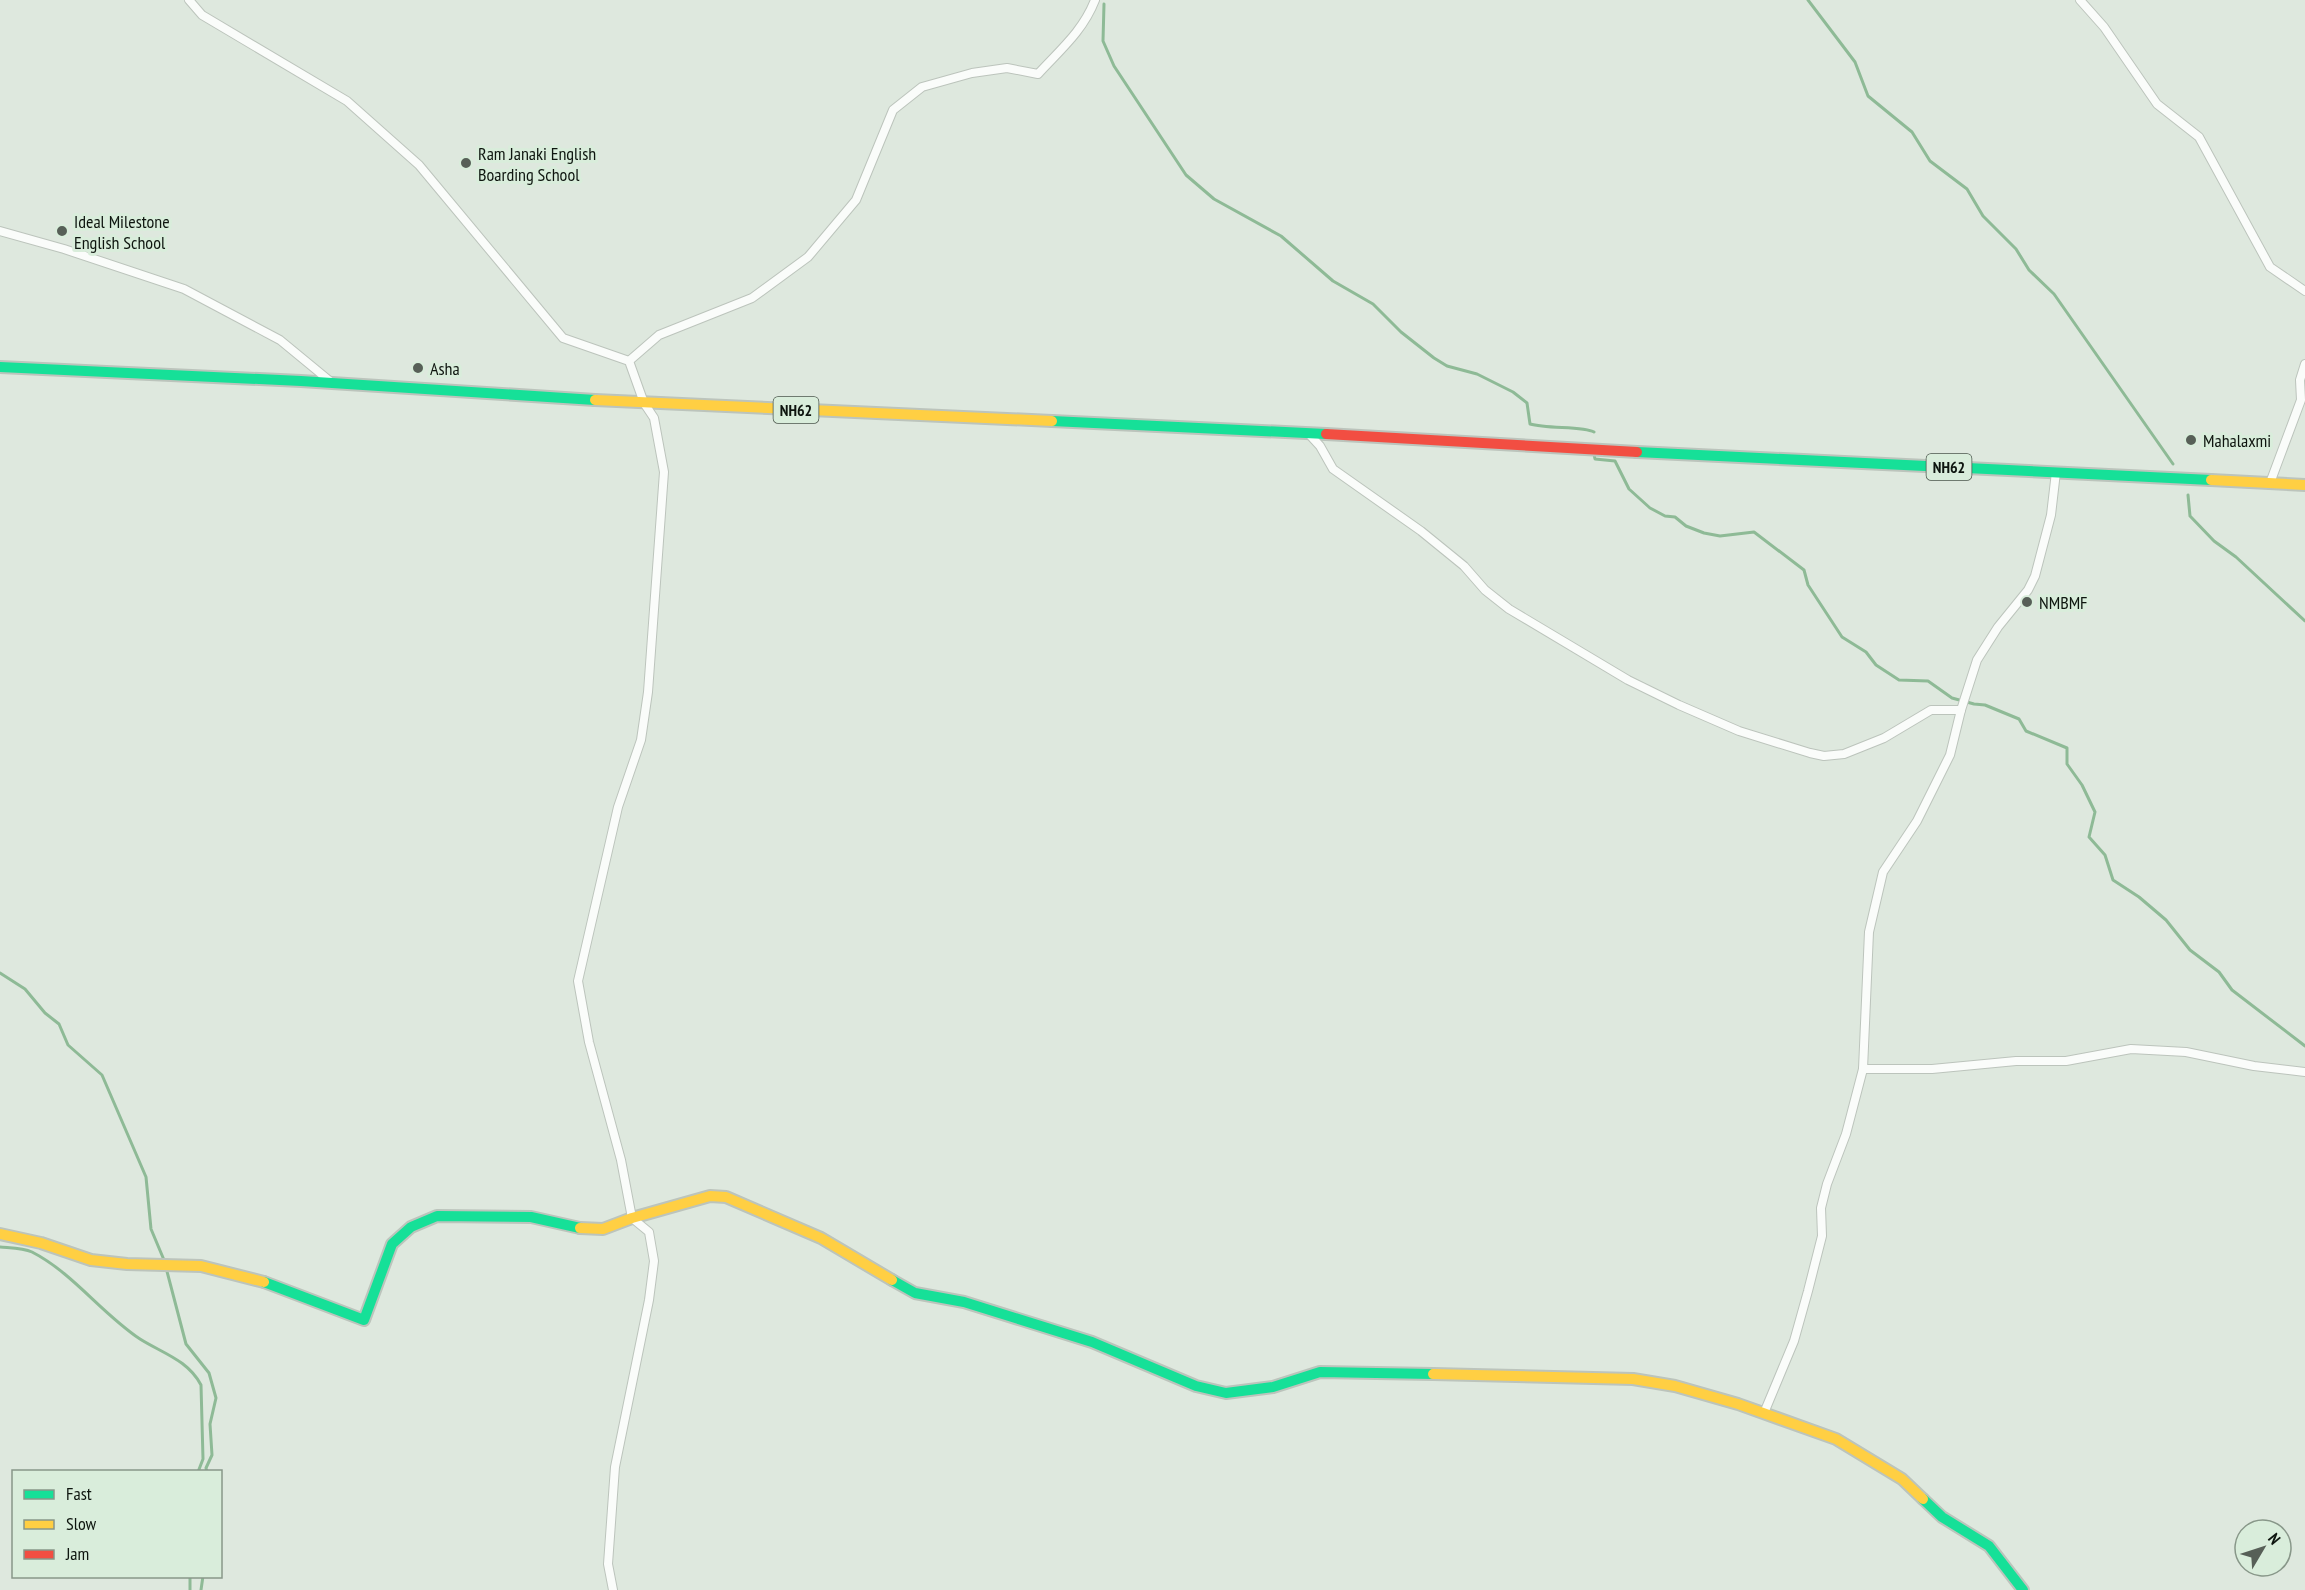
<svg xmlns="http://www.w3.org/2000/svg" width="2305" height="1590" font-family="'PT Sans Narrow',sans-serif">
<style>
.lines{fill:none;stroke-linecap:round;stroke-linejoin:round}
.stream{stroke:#8eba96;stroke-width:3}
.street-casing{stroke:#bcc4bc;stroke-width:10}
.fast-casing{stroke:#bcc4bc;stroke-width:14}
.slow-casing{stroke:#bcc4bc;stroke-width:14}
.jam-casing{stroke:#bcc4bc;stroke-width:14}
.street{stroke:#fafcfa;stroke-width:8}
.fast{stroke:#16e098;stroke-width:10}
.slow{stroke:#ffcf43;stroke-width:10}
.jam{stroke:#f24e42;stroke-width:10}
.poi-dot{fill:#575f57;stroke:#d9eddb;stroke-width:2}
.labels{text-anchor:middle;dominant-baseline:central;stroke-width:6;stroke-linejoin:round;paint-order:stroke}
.shield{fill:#d9eddb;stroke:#4b564c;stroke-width:1.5}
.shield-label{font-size:16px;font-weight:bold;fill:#0e150f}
.poi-label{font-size:18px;fill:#0e150f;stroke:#d9eddb;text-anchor:start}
</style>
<rect width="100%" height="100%" fill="#dee8de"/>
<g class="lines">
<!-- stream -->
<g class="stream">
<path d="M1808 0 1855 62 1868 96 1912 132 1930 161 1967 189 1983 216 2016 249 2029 270 2054 294 2173 464"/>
<path d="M1104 4 1103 41 1114 66 1186 175 1214 199 1281 236 1333 281 1373 304 1401 332 1434 358 1447 366 1477 374 1513 392 1527 403 1530 424C1547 429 1584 426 1594 432"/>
<path d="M1594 454 1595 459 1615 461 1629 489 1650 508 1665 516 1675 517 1686 526 1704 533 1720 536 1754 532 1804 570 1808 585 1842 637 1866 652 1876 665 1899 680 1928 681 1952 698 1974 704 1985 705 2019 719 2026 731 2067 748V764L2082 785 2095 812 2089 837 2105 855 2113 880 2139 897 2166 920 2190 950 2219 972 2232 990 2305 1046"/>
<path d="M2188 495 2190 516 2214 541 2236 557 2305 621"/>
<path d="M0 973 25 989 45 1013 59 1024 68 1045 102 1075 146 1177 151 1229 164 1260 186 1344 209 1373 216 1398 210 1424 212 1455 206 1468 207 1472"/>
<path d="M0 1247C10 1248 23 1248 32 1252 73 1273 101 1313 140 1339 162 1353 188 1360 201 1385L203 1459 198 1472"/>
<path d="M190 1576V1590"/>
<path d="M201 1590 203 1576"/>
</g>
<!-- street casing -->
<g class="street-casing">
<g id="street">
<path d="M189 0 202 15 347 101 419 165 563 338 629 361 644 403 654 418 664 472 648 692 641 740 618 807 578 981 589 1042 621 1160 632 1218 649 1232 654 1261 649 1300 615 1467 608 1564 613 1590"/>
<path d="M2080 0 2104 27 2157 104 2199 137 2270 267 2305 291"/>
<path d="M0 231 64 249 184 289 280 340 331 382"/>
<path d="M629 361 659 335 752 298 808 257 856 200 893 110 922 87 972 73 1007 68 1038 74C1060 50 1083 31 1095 0"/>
<path d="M1309 434 1320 446 1333 469 1421 531 1464 566 1485 590 1509 609 1628 680 1679 705 1739 731 1810 753 1824 756 1844 754 1884 738 1931 710H1961"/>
<path d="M2270 483 2301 400 2300 380 2305 364"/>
<path d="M1863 1069H1932L2016 1061H2066L2131 1049 2186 1052 2254 1066 2305 1072"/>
<path d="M1764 1413 1794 1341 1808 1291 1822 1236 1821 1208 1827 1184 1846 1134 1863 1069 1869 932 1883 872 1917 821 1950 755 1961 710 1977 660 1998 627 2028 590 2035 576 2051 515 2056 472"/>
</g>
</g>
<!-- fast casing -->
<g class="fast-casing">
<g id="fast">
<path d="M0 367 301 381 595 400"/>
<path d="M1052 421 1326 434"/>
<path d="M1637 452 2211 480"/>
<path d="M892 1280 915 1293 964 1302 1092 1342 1196 1386 1226 1393 1273 1387 1320 1372 1433 1374"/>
<path d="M264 1282 364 1320 392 1244 411 1227 437 1216 531 1217 580 1228"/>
<path d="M1923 1499 1942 1517 1989 1546 2023 1590"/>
</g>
</g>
<!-- slow casing -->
<g class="slow-casing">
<g id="slow">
<path d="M595 400 1052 421"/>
<path d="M2211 480 2305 485"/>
<path d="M580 1228 603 1229 632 1218 710 1196 726 1197 821 1238 892 1280"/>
<path d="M0 1234 41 1243 91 1260 127 1264 201 1266 264 1282"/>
<path d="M1433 1374 1633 1379 1675 1386 1738 1404 1836 1439 1902 1479 1923 1499"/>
</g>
</g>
<!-- jam casing -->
<g class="jam-casing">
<path id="jam" d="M1326 434 1637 452"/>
</g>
<!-- street -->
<use href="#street" class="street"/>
<!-- fast -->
<use href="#fast" class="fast"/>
<!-- slow -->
<use href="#slow" class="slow"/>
<!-- jam -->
<use href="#jam" class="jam"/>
</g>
<!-- markers -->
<g class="poi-dot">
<circle cx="466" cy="163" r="6"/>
<circle cx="62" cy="231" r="6"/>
<circle cx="418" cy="368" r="6"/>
<circle cx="2191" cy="440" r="6"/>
<circle cx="2027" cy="602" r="6"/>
</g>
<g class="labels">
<!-- shield labels -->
<g class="shield">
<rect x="773.5" y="397" width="45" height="26" rx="4.5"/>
<rect x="1926.5" y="454" width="45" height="26" rx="4.5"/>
</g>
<g class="shield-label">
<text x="796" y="410">NH62</text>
<text x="1949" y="467">NH62</text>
</g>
<!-- poi labels -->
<g class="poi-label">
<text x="478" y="153">Ram Janaki English<tspan x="478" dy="21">Boarding School</tspan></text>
<text x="74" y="221">Ideal Milestone<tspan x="74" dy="21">English School</tspan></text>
<text x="430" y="368">Asha</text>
<text x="2203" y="440">Mahalaxmi</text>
<text x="2039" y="602">NMBMF</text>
</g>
</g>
<!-- legend -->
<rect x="12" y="1470" width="210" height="108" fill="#d9eddb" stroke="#889789" stroke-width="1.5"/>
<rect x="24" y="1490" width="30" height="9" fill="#16e098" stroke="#889789" stroke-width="1.5"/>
<text x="66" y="1500" font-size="18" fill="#0e150f">Fast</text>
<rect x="24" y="1520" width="30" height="9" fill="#ffcf43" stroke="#889789" stroke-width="1.5"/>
<text x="66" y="1530" font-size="18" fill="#0e150f">Slow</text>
<rect x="24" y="1550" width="30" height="9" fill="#f24e42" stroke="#889789" stroke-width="1.5"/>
<text x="66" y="1560" font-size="18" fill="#0e150f">Jam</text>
<!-- north arrow -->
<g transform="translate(2263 1548) rotate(51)"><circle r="28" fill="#d9eddb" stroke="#889789" stroke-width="1.5"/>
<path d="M0-4.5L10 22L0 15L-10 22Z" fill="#575f57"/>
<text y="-9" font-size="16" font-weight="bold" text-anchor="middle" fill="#0e150f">N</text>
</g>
</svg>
